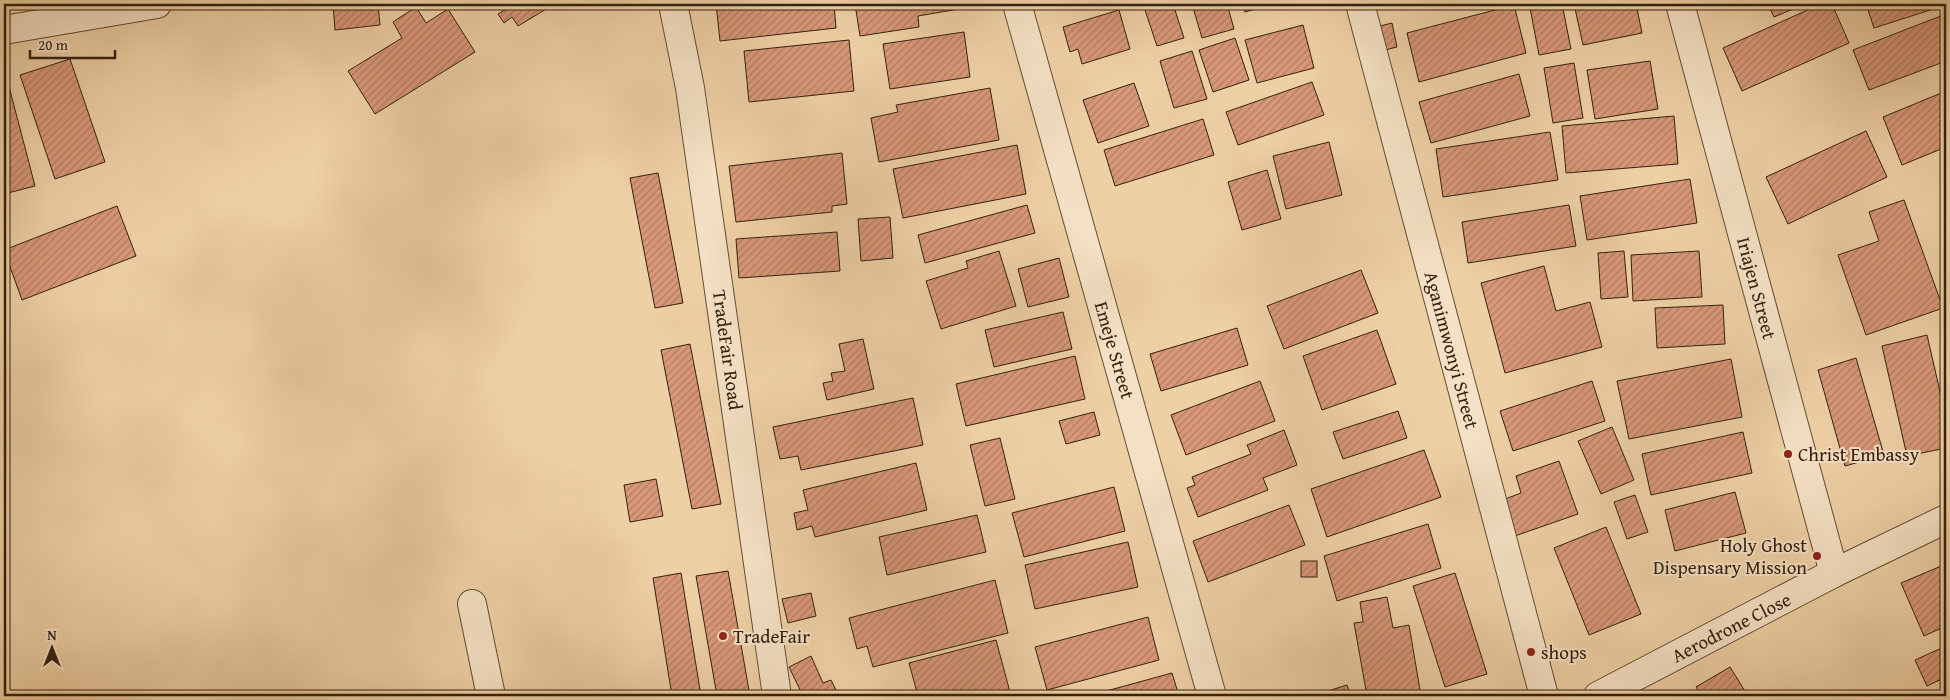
<svg xmlns="http://www.w3.org/2000/svg" width="1950" height="700" font-family="'Gentium Book Plus',serif">
<style>
.building{fill:url(#building-hatch);stroke:#33210f}
.lines{fill:none;stroke-linecap:round;stroke-linejoin:round}
.minor-casing{stroke:#624d34;stroke-width:30}
.minor{stroke:#f4e0c4;stroke-width:28}
.poi-dot{fill:#8f2418;stroke:#f4e0c4;stroke-width:2}
.labels{text-anchor:middle;dominant-baseline:central;stroke-width:4;stroke-linejoin:round;paint-order:stroke}
.street-label{font-size:19px;fill:#33210f;stroke:#f4e0c4}
.poi-label{font-size:19px;fill:#33210f;stroke:#f4e0c4;text-anchor:start}
</style>
<defs>
<pattern id="building-hatch" width="6" height="6" patternUnits="userSpaceOnUse" patternTransform="scale(1.25)"><rect width="6" height="6" fill="#d99879"/><path d="M-1 1l2-2M0 6l6-6M5 7l2-2" fill="none" stroke="#b17c62"/></pattern>
</defs>
<rect width="100%" height="100%" fill="#eed0a5"/>
<filter id="stains"><feTurbulence type="fractalNoise" baseFrequency=".004" numOctaves="4"/><feColorMatrix values="0 0 0 0 .2 0 0 0 0 .09 0 0 0 0 .02 0 0 0 .5 -.17"/></filter>
<radialGradient id="worn" r=".72"><stop offset=".6" stop-color="#630" stop-opacity="0"/><stop offset="1" stop-color="#630" stop-opacity=".3"/></radialGradient>
<!-- building -->
<g class="building">
<path d="M333 4H378L380 25 335 30Z"/>
<path d="M515 4H545L548 8 518 26 512 17 504 23 498 14Z"/>
<path d="M716 4H834L836 28 720 41Z"/>
<path d="M855 4H958L959 9 918 16 919 27 860 36Z"/>
<path d="M1143 4H1173L1184 38 1157 46Z"/>
<path d="M1192 4H1227L1234 29 1202 38Z"/>
<path d="M1242 4H1272L1245 12Z"/>
<path d="M1404 4H1422L1405 8Z"/>
<path d="M1551 4H1562L1571 49 1539 55 1530 8Z"/>
<path d="M1574 4H1636L1642 33 1583 45Z"/>
<path d="M1768 4H1805L1774 17Z"/>
<path d="M1821 4H1832L1849 43 1742 91 1723 48Z"/>
<path d="M1866 4H1946V5L1874 28Z"/>
<path d="M1514 5 1526 53 1419 82 1407 33Z"/>
<path d="M416 7 426 23 448 9 475 52 375 114 348 71 402 38 393 22Z"/>
<path d="M1119 10 1130 49 1082 64 1078 49 1070 52 1063 27Z"/>
<path d="M1946 14V61L1869 90 1853 50Z"/>
<path d="M1392 23 1397 47 1381 51 1376 27Z"/>
<path d="M1303 25 1314 68 1257 83 1245 40Z"/>
<path d="M964 32 970 77 890 89 883 44Z"/>
<path d="M1235 38 1249 80 1213 92 1199 50Z"/>
<path d="M849 40 854 91 749 102 744 51Z"/>
<path d="M1192 51 1207 99 1174 108 1160 61Z"/>
<path d="M70 59 105 162 55 179 20 75Z"/>
<path d="M1650 61 1658 109 1595 119 1587 70Z"/>
<path d="M1574 63 1583 118 1553 123 1544 68Z"/>
<path d="M1519 74 1530 116 1431 143 1419 102Z"/>
<path d="M6 75 35 186 4 194V76Z"/>
<path d="M1312 82 1324 115 1238 145 1226 112Z"/>
<path d="M1134 83 1149 126 1098 143 1083 100Z"/>
<path d="M990 88 999 140 879 162 871 118 898 112 896 105Z"/>
<path d="M1946 91V147L1902 165 1883 117Z"/>
<path d="M1674 116 1678 164 1566 173 1562 126Z"/>
<path d="M1203 119 1214 155 1115 186 1104 150Z"/>
<path d="M1866 131 1887 177 1788 224 1766 177Z"/>
<path d="M1550 132 1558 180 1443 197 1436 149Z"/>
<path d="M1329 142 1342 195 1286 209 1273 156Z"/>
<path d="M1017 145 1026 194 903 218 893 169Z"/>
<path d="M842 153 847 204 832 206V212L736 222 729 166Z"/>
<path d="M1267 170 1281 219 1242 230 1228 182Z"/>
<path d="M658 173 683 303 655 308 630 178Z"/>
<path d="M1690 179 1697 223 1587 240 1580 196Z"/>
<path d="M1904 200 1943 308 1866 335 1838 255 1879 241 1869 212Z"/>
<path d="M1027 205 1035 233 925 263 918 235Z"/>
<path d="M1569 205 1576 246 1468 263 1462 222Z"/>
<path d="M117 206 136 256 22 300 4 250Z"/>
<path d="M890 217 893 258 861 261 858 219Z"/>
<path d="M837 232 840 271 739 278 736 239Z"/>
<path d="M999 251 1016 306 941 329 926 281 968 268 966 261Z"/>
<path d="M1624 251 1628 297 1601 299 1598 253Z"/>
<path d="M1699 251 1702 297 1633 301 1631 255Z"/>
<path d="M1059 258 1069 297 1028 307 1018 269Z"/>
<path d="M1544 266 1556 311 1590 302 1602 347 1505 373 1481 283Z"/>
<path d="M1361 270 1378 313 1284 349 1267 306Z"/>
<path d="M1723 305 1725 344 1657 348 1655 308Z"/>
<path d="M1063 312 1072 349 994 367 985 330Z"/>
<path d="M1237 328 1248 365 1161 391 1150 354Z"/>
<path d="M1377 330 1396 384 1322 410 1303 356Z"/>
<path d="M1927 335 1946 418V448L1907 456 1882 346Z"/>
<path d="M863 339 874 389 827 400 823 383 833 381 831 373 845 371 839 344Z"/>
<path d="M690 344 721 504 692 509 661 350Z"/>
<path d="M1075 356 1085 399 966 426 956 384Z"/>
<path d="M1856 358 1884 455 1845 466 1818 370Z"/>
<path d="M1731 359 1742 417 1629 439 1617 381Z"/>
<path d="M1260 381 1275 421 1186 455 1171 415Z"/>
<path d="M1592 381 1605 421 1513 451 1500 411Z"/>
<path d="M913 398 923 445 801 470 798 456 780 459 773 427Z"/>
<path d="M1398 411 1407 438 1343 459 1333 432Z"/>
<path d="M1094 412 1100 435 1066 444 1059 421Z"/>
<path d="M1612 427 1634 480 1601 494 1578 441Z"/>
<path d="M1284 430 1297 465 1263 478 1268 490 1198 517 1187 488 1195 485 1192 477 1251 454 1247 445Z"/>
<path d="M1743 432 1752 473 1651 495 1642 454Z"/>
<path d="M1000 438 1015 499 985 506 970 445Z"/>
<path d="M1424 450 1441 497 1327 537 1311 489Z"/>
<path d="M1559 461 1578 514 1512 537 1500 501 1521 493 1516 476Z"/>
<path d="M916 463 927 510 815 537 812 526 797 530 794 513 808 510 803 490Z"/>
<path d="M656 479 663 516 630 522 624 485Z"/>
<path d="M1114 487 1125 531 1024 557 1012 513Z"/>
<path d="M1735 492 1746 533 1675 551 1665 510Z"/>
<path d="M1635 495 1648 532 1627 539 1614 502Z"/>
<path d="M1289 505 1305 545 1208 582 1193 541Z"/>
<path d="M977 515 986 552 887 575 879 537Z"/>
<path d="M1428 524 1441 568 1337 601 1324 556Z"/>
<path d="M1606 527 1641 614 1589 635 1554 548Z"/>
<path d="M1128 542 1138 587 1035 609 1025 565Z"/>
<rect x="1301" y="561" width="16" height="16"/>
<path d="M1946 564V626L1924 636 1901 583Z"/>
<path d="M728 571 750 696H717L696 576Z"/>
<path d="M681 573 701 696H672L653 578Z"/>
<path d="M1455 573 1487 674 1445 687 1413 586Z"/>
<path d="M995 580 1008 633 873 667 867 646 857 649 849 618Z"/>
<path d="M811 593 816 616 788 623 782 599Z"/>
<path d="M1387 597 1393 628 1409 625 1421 696H1367L1354 623 1363 622 1360 602Z"/>
<path d="M1148 617 1159 660 1047 690 1035 647Z"/>
<path d="M996 640 1010 692 993 696H918L909 663Z"/>
<path d="M1946 646V677L1927 686 1915 660Z"/>
<path d="M811 656 823 683 831 680 839 696H803L789 667Z"/>
<path d="M1730 667 1748 696H1702L1696 687Z"/>
<path d="M1172 673 1179 696H1100L1099 693Z"/>
<path d="M1347 685 1351 696H1312Z"/>
<path d="M1942 692 1943 696H1930Z"/>
</g>
<g class="lines">
<!-- minor casing -->
<g class="minor-casing">
<g id="minor">
<path d="M673 4 690 88 777 696"/>
<path d="M1017 4 1212 696"/>
<path d="M1360 4 1544 696"/>
<path d="M1680 4 1834 573"/>
<path d="M4 30 157 4"/>
<path d="M472 604 491 696"/>
<path d="M1598 696 1834 573 1946 519"/>
</g>
</g>
<!-- minor -->
<use href="#minor" class="minor"/>
</g>
<!-- markers -->
<g class="poi-dot">
<circle cx="1788" cy="454" r="5"/>
<circle cx="1817" cy="556" r="5"/>
<circle cx="723" cy="636" r="5"/>
<circle cx="1531" cy="652" r="5"/>
</g>
<g class="labels">
<!-- street labels -->
<g class="street-label">
<text transform="translate(1757 288) rotate(75)">Iriajen Street</text>
<text transform="translate(728 350) rotate(82)">TradeFair Road</text>
<text transform="translate(1115 350) rotate(74)">Emeje Street</text>
<text transform="translate(1452 350) rotate(75)">Aganimwonyi Street</text>
<text transform="translate(1731 627) rotate(-27)">Aerodrone Close</text>
</g>
<!-- poi labels -->
<g class="poi-label">
<text x="1798" y="454">Christ Embassy</text>
<text x="1807" y="545" text-anchor="end">Holy Ghost<tspan x="1807" dy="22">Dispensary Mission</tspan></text>
<text x="733" y="636">TradeFair</text>
<text x="1541" y="652">shops</text>
</g>
</g>
<!-- margin -->
<rect width="1950" height="700" fill="none" stroke="#eed0a5" stroke-width="20"/>
<rect x="5" y="5" width="1940" height="690" fill="none" stroke="#33210f" stroke-width="2.5"/>
<rect x="10" y="10" width="1930" height="680" fill="none" stroke="#33210f"/>
<!-- north arrow -->
<g transform="translate(52 648)" stroke="#f4e0c4" stroke-width="4" paint-order="stroke">
<path d="M0-4L9 19L0 12L-9 19Z" fill="#33210f"/>
<text y="-8" font-size="14" font-weight="bold" text-anchor="middle" fill="#33210f">N</text>
</g>
<!-- scale -->
<path d="M30 50v8h85v-8" fill="none" stroke="#33210f" stroke-width="2.5"/>
<text x="38" y="50" font-size="15" fill="#33210f" stroke="#f4e0c4" stroke-width="4" paint-order="stroke">20 m</text>
<rect width="100%" height="100%" filter="url(#stains)"/>
<rect width="100%" height="100%" fill="url(#worn)"/>
</svg>
